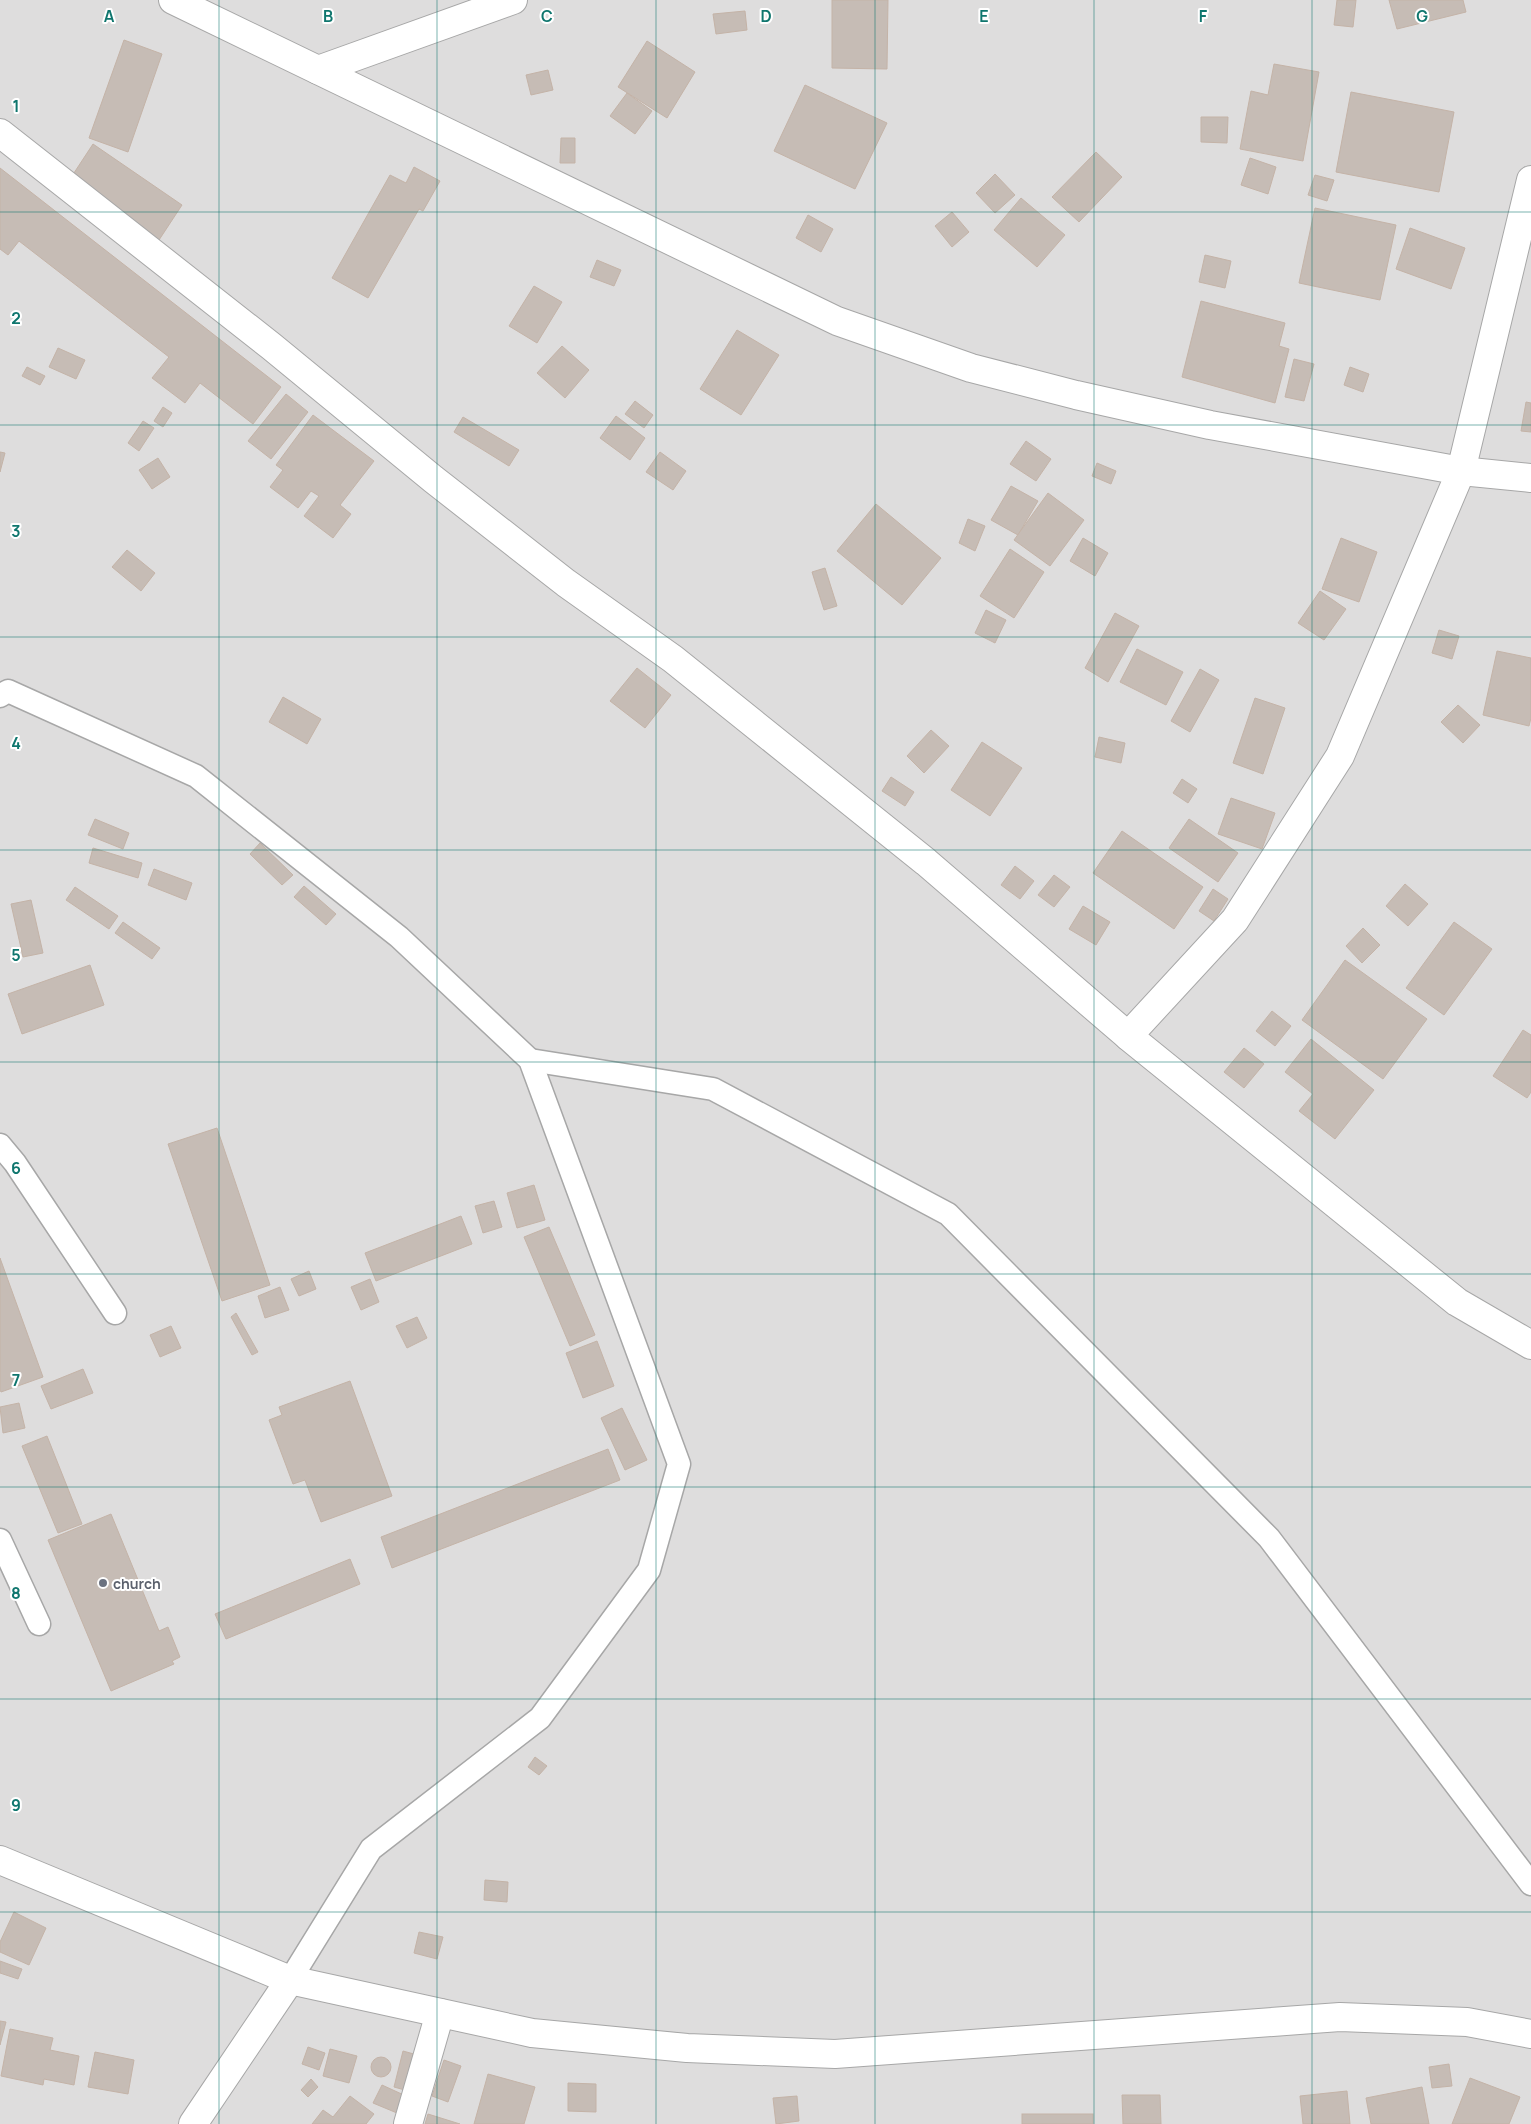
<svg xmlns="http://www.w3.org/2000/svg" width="1531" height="2124" font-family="Manrope,sans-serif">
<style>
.residential{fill:#dedddd}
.building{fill:#c6bcb5;stroke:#c4b3a7}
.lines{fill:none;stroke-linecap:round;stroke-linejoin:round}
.service-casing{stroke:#a7a7a7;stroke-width:25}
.minor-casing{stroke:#a7a7a7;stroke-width:30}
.service{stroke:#fff;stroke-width:22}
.minor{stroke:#fff;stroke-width:28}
.grid{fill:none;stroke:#0f766e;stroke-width:1;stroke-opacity:0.55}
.worship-dot{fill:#6b7280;stroke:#fff;stroke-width:2}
.labels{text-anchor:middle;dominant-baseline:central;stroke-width:4;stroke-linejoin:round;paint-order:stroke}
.worship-label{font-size:14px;font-weight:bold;fill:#5b616d;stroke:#fff;text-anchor:start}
.grid-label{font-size:16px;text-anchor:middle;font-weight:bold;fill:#0f766e;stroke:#fff;stroke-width:4;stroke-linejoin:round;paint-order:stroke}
</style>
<rect width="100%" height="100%" fill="#f1ede6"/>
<!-- residential -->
<rect class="residential" x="0" y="0" width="1531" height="2124"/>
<!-- building -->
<g class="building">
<path d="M832 0H888L887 69 832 68Z"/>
<path d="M1337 0H1356L1353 27 1334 25Z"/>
<path d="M1389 0H1463L1466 12 1397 29Z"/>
<path d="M745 11 747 30 716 34 713 14Z"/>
<path d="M124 40 162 54 128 152 89 138Z"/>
<path d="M647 41 695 72 667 118 618 87Z"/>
<path d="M1274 64 1319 72 1303 161 1240 149 1251 91 1268 95Z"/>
<path d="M548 70 553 90 531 95 526 75Z"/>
<path d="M805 85 887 123 855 189 774 151Z"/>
<path d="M1351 92 1454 112 1439 192 1336 172Z"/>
<path d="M627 93 652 111 635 134 610 116Z"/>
<path d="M1201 117H1228L1227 143 1201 142Z"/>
<path d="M561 138H575V163H560Z"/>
<path d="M93 144 182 205 159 240 70 179Z"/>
<path d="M1096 152 1122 177 1079 222 1052 197Z"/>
<path d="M1250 158 1276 167 1268 194 1241 185Z"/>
<path d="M414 167 440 181 423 211 419 209 368 298 332 278 390 175 406 183Z"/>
<path d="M0 168 281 387 253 424 200 383 185 403 152 378 169 357 19 241 8 255 0 249Z"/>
<path d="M995 174 1015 195 995 213 976 193Z"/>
<path d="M1315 175 1334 180 1327 201 1308 195Z"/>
<path d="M1021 198 1065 235 1037 267 994 230Z"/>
<path d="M1315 208 1396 225 1380 300 1299 283Z"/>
<path d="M952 212 969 232 952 247 935 226Z"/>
<path d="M808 215 833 229 821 252 796 238Z"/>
<path d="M1410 228 1465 248 1451 289 1396 269Z"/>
<path d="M1205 255 1231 261 1225 288 1199 282Z"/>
<path d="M597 260 621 270 614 286 590 277Z"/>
<path d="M534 286 562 302 537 343 509 326Z"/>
<path d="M1201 301 1285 323 1279 346 1289 349 1275 403 1182 377Z"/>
<path d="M737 330 779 355 741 415 700 389Z"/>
<path d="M562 346 589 370 565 398 537 373Z"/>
<path d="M58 348 85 360 76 379 49 367Z"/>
<path d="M1294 359 1314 364 1304 401 1285 397Z"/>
<path d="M27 367 45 376 40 385 22 376Z"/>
<path d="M1350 367 1369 374 1363 392 1344 385Z"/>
<path d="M286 394 308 412 271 459 248 441Z"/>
<path d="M635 401 653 415 644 428 625 414Z"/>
<path d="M1526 402 1531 403V432L1521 431Z"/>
<path d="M163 407 172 413 163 427 154 421Z"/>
<path d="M313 415 374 461 340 505 351 514 333 538 304 516 319 496 311 491 298 508 270 487 283 470 276 465Z"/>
<path d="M616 416 645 438 630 460 600 438Z"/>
<path d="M463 417 519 450 509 466 454 432Z"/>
<path d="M143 421 154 428 139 451 128 443Z"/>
<path d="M1026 441 1051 459 1036 481 1010 464Z"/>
<path d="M0 452 5 453 0 472Z"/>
<path d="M660 452 686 471 673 490 646 472Z"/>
<path d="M158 458 170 477 152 489 139 470Z"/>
<path d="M1097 463 1116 471 1111 484 1092 476Z"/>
<path d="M1011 486 1038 501 1018 535 991 520Z"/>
<path d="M1048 493 1084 520 1050 566 1014 540Z"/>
<path d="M876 504 941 558 902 605 837 551Z"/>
<path d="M968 519 985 526 975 551 959 543Z"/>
<path d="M1083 538 1108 553 1095 576 1070 561Z"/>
<path d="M1341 538 1377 552 1359 602 1322 589Z"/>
<path d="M1010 549 1044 572 1014 618 980 596Z"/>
<path d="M127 550 155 573 141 591 112 567Z"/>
<path d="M825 568 837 606 824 610 812 572Z"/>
<path d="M1320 591 1346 609 1324 640 1298 623Z"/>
<path d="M986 610 1006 620 995 643 975 633Z"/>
<path d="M1115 613 1139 626 1108 682 1085 668Z"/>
<path d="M1439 630 1459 636 1452 659 1432 653Z"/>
<path d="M1137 649 1183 672 1166 705 1120 682Z"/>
<path d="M1497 651 1531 658V718L1529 726 1483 715Z"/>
<path d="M637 668 671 695 645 728 610 701Z"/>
<path d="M1200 669 1219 680 1190 732 1171 721Z"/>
<path d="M283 697 321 719 307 744 269 722Z"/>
<path d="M1255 698 1285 708 1263 774 1233 763Z"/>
<path d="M1458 705 1480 725 1463 743 1441 722Z"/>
<path d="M931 730 949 746 924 773 907 756Z"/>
<path d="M1099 737 1125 743 1121 763 1095 757Z"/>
<path d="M982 742 1022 768 990 816 951 790Z"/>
<path d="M891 777 914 792 905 806 882 791Z"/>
<path d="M1182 779 1197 789 1188 803 1173 793Z"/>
<path d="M1231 798 1275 813 1262 849 1218 834Z"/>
<path d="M95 819 129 833 123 849 88 835Z"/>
<path d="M1189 819 1238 853 1218 882 1169 848Z"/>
<path d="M1122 831 1203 887 1174 929 1093 873Z"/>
<path d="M260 843 293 875 282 885 250 854Z"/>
<path d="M93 848 142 863 138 878 89 863Z"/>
<path d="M1015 866 1034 881 1020 899 1001 885Z"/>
<path d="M154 869 192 883 186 900 148 885Z"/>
<path d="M1054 875 1070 887 1054 907 1038 895Z"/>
<path d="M1405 884 1428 904 1408 926 1386 906Z"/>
<path d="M304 886 336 914 326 925 294 897Z"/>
<path d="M75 887 118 916 109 929 66 900Z"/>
<path d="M1213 889 1228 899 1214 921 1199 911Z"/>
<path d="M31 900 43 953 23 957 11 904Z"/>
<path d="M1083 906 1110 922 1096 945 1069 929Z"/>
<path d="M123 922 160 948 152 959 115 933Z"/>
<path d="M1454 922 1492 949 1444 1015 1406 988Z"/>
<path d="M1363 928 1380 945 1362 963 1346 946Z"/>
<path d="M1345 960 1427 1019 1383 1079 1302 1020Z"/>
<path d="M90 965 104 1005 22 1034 8 994Z"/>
<path d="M1272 1011 1291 1026 1275 1046 1256 1031Z"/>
<path d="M1523 1030 1531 1035V1092L1527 1098 1493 1076Z"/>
<path d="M1311 1039 1374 1090 1335 1139 1299 1111 1313 1094 1285 1072Z"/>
<path d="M1244 1048 1264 1064 1244 1088 1224 1072Z"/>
<path d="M217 1128 270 1285 222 1301 168 1144Z"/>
<path d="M534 1185 545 1220 517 1228 507 1193Z"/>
<path d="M494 1201 502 1227 483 1233 475 1206Z"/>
<path d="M461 1216 472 1244 376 1281 365 1253Z"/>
<path d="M549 1227 595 1335 570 1346 524 1237Z"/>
<path d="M0 1258 43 1377 1 1392 0 1390Z"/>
<path d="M309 1271 316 1289 299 1296 291 1279Z"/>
<path d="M370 1279 379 1302 361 1310 351 1287Z"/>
<path d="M280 1287 289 1310 265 1318 258 1296Z"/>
<path d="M236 1313 258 1352 252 1355 231 1317Z"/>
<path d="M417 1317 427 1338 407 1348 396 1326Z"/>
<path d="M171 1326 181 1348 160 1357 150 1335Z"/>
<path d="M597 1341 614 1386 583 1398 566 1353Z"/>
<path d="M83 1369 93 1393 51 1409 41 1386Z"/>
<path d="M350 1381 392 1496 321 1522 305 1480 293 1484 269 1420 282 1415 279 1407Z"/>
<path d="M19 1403 25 1428 3 1433 0 1407Z"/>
<path d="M622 1408 647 1460 625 1470 601 1418Z"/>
<path d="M47 1436 82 1524 58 1533 22 1446Z"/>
<path d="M608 1449 620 1480 392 1568 381 1537Z"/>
<path d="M111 1514 159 1631 168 1627 180 1657 172 1661 174 1664 111 1691 48 1540Z"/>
<path d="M350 1559 360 1584 226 1639 215 1614Z"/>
<path d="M535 1757 547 1766 539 1775 528 1767Z"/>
<path d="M485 1880 508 1882 507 1902 484 1900Z"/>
<path d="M14 1912 46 1928 29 1965 0 1952V1942Z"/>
<path d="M419 1932 443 1937 437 1959 414 1953Z"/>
<path d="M0 1961 22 1969 18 1979 0 1973Z"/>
<path d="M0 2021 6 2022 0 2045Z"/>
<path d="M10 2029 53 2038 50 2050 79 2056 74 2085 44 2079 43 2085 1 2076Z"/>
<path d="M308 2047 325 2053 319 2070 302 2064Z"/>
<path d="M330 2049 357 2056 349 2083 323 2076Z"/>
<path d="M403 2051 421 2056 412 2092 394 2087Z"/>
<path d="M95 2052 134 2060 128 2094 88 2087Z"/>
<circle cx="381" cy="2067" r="10"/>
<path d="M444 2060 461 2066 448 2102 432 2096Z"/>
<path d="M1449 2064 1452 2086 1432 2088 1429 2067Z"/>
<path d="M488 2074 535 2087 524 2124H474Z"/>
<path d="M1470 2078 1520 2097 1509 2124H1452Z"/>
<path d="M311 2079 318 2087 308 2097 301 2090Z"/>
<path d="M568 2083 596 2084V2112L568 2111Z"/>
<path d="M382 2085 406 2096 397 2113 373 2103Z"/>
<path d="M1422 2087 1429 2124H1371L1366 2098Z"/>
<path d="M1347 2091 1350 2124H1303L1300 2096Z"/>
<path d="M1122 2095H1160L1161 2124H1123Z"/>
<path d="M350 2096 374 2114 366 2124H312L323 2110 333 2117Z"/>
<path d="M797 2096 799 2121 776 2124 773 2098Z"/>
<path d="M428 2114 460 2124H425Z"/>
<rect x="1022" y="2114" width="71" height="10"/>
</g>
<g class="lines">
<!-- service casing -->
<g class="service-casing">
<g id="service">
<path d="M0 696 8 691 196 776 399 937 530 1060 679 1464 649 1570 540 1718 371 1849 290 1980"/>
<path d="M530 1060 713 1089 948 1214 1269 1538 1531 1884"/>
<path d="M0 1145 15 1163 115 1313"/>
<path d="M0 1540 39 1624"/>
</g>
</g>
<!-- minor casing -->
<g class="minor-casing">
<g id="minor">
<path d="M173 0 837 321 971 368 1076 395 1210 425 1461 471 1531 478"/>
<path d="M318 70 513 0"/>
<path d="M0 133 271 346 433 479 566 583 673 659 926 862 1128 1036 1457 1302 1531 1345"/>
<path d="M1128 1036 1235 920 1340 756 1461 471 1531 180"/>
<path d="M0 1860 290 1980 532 2033 687 2048 835 2054 1340 2017 1467 2022 1531 2034"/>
<path d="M193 2124 290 1980"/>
<path d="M408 2124 440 2013"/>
</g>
</g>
<!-- service -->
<use href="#service" class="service"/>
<!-- minor -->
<use href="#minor" class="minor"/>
</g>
<!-- grid -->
<path class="grid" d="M219 0V2124M437 0V2124M656 0V2124M875 0V2124M1094 0V2124M1312 0V2124M0 212H1531M0 425H1531M0 637H1531M0 850H1531M0 1062H1531M0 1274H1531M0 1487H1531M0 1699H1531M0 1912H1531"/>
<!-- markers -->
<circle class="worship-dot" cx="103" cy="1583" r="5"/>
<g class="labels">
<!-- worship labels -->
<g class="worship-label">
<text x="113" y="1583">church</text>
</g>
</g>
<g class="grid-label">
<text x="109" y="22">A</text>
<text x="328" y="22">B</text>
<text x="547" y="22">C</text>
<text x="766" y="22">D</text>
<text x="984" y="22">E</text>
<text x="1203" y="22">F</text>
<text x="1422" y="22">G</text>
<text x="16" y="112">1</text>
<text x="16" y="324">2</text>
<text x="16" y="537">3</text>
<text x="16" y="749">4</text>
<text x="16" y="961">5</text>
<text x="16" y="1174">6</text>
<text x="16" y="1386">7</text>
<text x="16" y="1599">8</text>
<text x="16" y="1811">9</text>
</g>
</svg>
